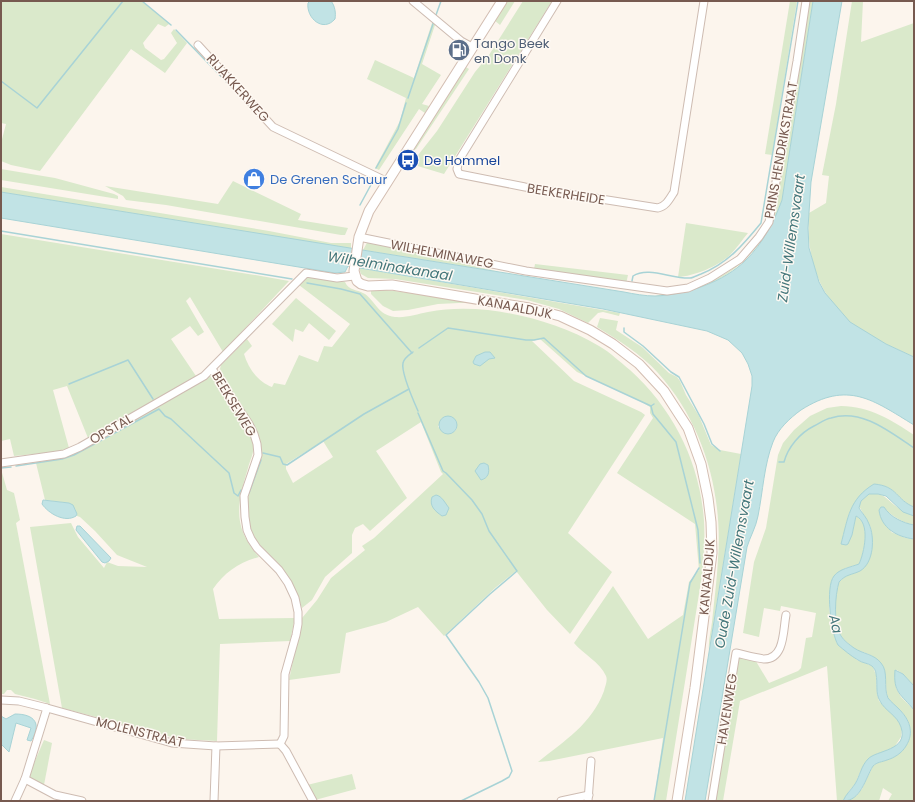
<svg xmlns="http://www.w3.org/2000/svg" width="915" height="802" font-family="Poppins,sans-serif">
<style>
.green{fill:#dae9cb;fill-rule:evenodd}
.water{fill:#c1e3e5;stroke:#a8d3d6}
.lines{fill:none;stroke-linecap:round;stroke-linejoin:round}
.stream{stroke:#a8d3d6;stroke-width:1.5}
.street-casing{stroke:#cebcb2;stroke-width:9}
.secondary-casing{stroke:#d3beb2;stroke-width:11}
.street{stroke:#fff;stroke-width:7}
.secondary{stroke:#fff;stroke-width:9}
.labels{text-anchor:middle;dominant-baseline:central;stroke-width:3;stroke-linejoin:round;paint-order:stroke}
.service-label{font-size:13px;fill:#4e5e75;stroke:#fef9f3;text-anchor:start}
.street-label{font-size:13px;fill:#775a50;stroke:#fef9f3}
.transit-label{font-size:13px;fill:#164399;stroke:#fef9f3;text-anchor:start}
.shop-label{font-size:13px;fill:#366cbe;stroke:#fef9f3;text-anchor:start}
.water-label{font-size:14px;font-style:italic;fill:#43767a;stroke:#fef9f3}
</style>
<rect width="100%" height="100%" fill="#fcf5ed"/>
<!-- green -->
<g class="green">
<path d="M1 1H142L169 24 165 27 158 24 143 43 145 48 161 60 164 59 177 43 171 33 174 29 187 43 165 73 131 49 40 171 11 165 1 161V143L6 124 1 123Z"/>
<path d="M506 1H515L500 25 494 20Z"/>
<path d="M523 1H552L444 174 411 164 437 131 475 72 489 55Z"/>
<path d="M790 1H797L772 155 765 154Z"/>
<path d="M807 1H813L782 200C761 259 719 292 656 296 666 291 680 292 692 289 709 284 730 273 743 260 750 251 757 242 764 233Z"/>
<path d="M852 1H863L861 42 914 23V357C896 348 863 335 849 322 817 292 806 255 809 213L826 203 829 176 822 175 836 104Z"/>
<path d="M433 20 436 22 422 64 441 75 422 104 429 106 425 113 419 109 379 170 375 168 400 121 406 98 367 79 375 60 414 78Z"/>
<path d="M464 66 469 69 416 149 414 150 413 148Z"/>
<path d="M1 169 55 178 114 194 118 196V199L1 180Z"/>
<path d="M233 181 301 214 298 220 348 228 345 235H341L166 205 126 200 123 196 105 186 218 204Z"/>
<path d="M1 187 269 231 331 243H351V249L1 192Z"/>
<path d="M686 223 748 233C742 240 736 249 730 255 717 267 694 276 678 277Z"/>
<path d="M1 234 261 276 289 281 223 352 190 297 186 301 204 332 198 336 190 326 171 339 196 376 88 438 67 386 53 390 69 448 55 452 14 456 10 439 1 441Z"/>
<path d="M368 241 500 272 363 250Z"/>
<path d="M535 264 628 275 626 284 534 269Z"/>
<path d="M359 268 620 313 619 316 603 312 598 313 588 323 559 309 527 300 395 279 368 278 361 274Z"/>
<path d="M307 277 345 282C349 291 357 289 365 294 376 302 378 315 395 317 407 318 417 314 428 312 448 308 468 308 488 310 527 315 565 326 599 346 611 353 620 362 630 370 673 409 700 462 704 521 705 538 704 557 702 575L666 801H654L663 738 549 761 538 762C565 740 591 725 604 691 605 686 608 681 606 676 600 662 583 654 574 643L613 586 648 639 683 615 689 582 699 570 695 524 617 473 653 418 650 413V407L642 402 577 372 540 339 532 341 574 381 641 412 645 415 568 533 612 572 570 634 547 610 516 571 495 588 444 636 418 607 386 622 346 633 340 673 289 680 302 618 317 600 331 578 365 550 362 546 374 538 443 474 441 472 421 422 376 451 407 498 370 531 363 524 355 528 352 535V553L325 577 312 600 302 608C297 594 292 581 283 569 268 550 252 545 248 517 243 487 266 462 258 434L219 373 221 365 247 339 252 346 244 354C248 368 258 382 272 387L274 383 285 385 299 355 318 362 324 346 332 347 350 324 299 285ZM442 418 457 426 456 430 452 433 438 427ZM323 441 333 457 293 483 286 469V464Z"/>
<path d="M379 289 480 302 438 304 408 310 393 311 383 306 371 294V290Z"/>
<path d="M296 298 336 331 329 340 309 323 303 332 295 329 293 342 272 324Z"/>
<path d="M600 318 618 321 616 330 642 347 669 373 677 377 680 381 686 395 699 416 711 445 720 450 741 454 709 650C708 641 711 631 712 622 714 601 717 580 718 559 723 492 703 423 658 373 641 354 618 340 597 327Z"/>
<path d="M211 373C219 386 253 432 254 444 254 453 250 460 248 468 237 505 232 526 259 557 239 562 224 573 213 589L219 619 295 618 290 641 220 644 217 741 179 739 62 708 30 527 71 523 78 537 104 568 107 562 118 566 147 567 117 555 95 531 80 517 77 516 75 509 69 503 45 500 36 463C72 459 102 439 132 421 159 406 186 391 211 373Z"/>
<path d="M841 406C869 406 892 420 914 435V507C896 500 898 486 874 484L849 514 841 544 852 535 856 516C871 523 864 552 859 564L846 568 836 574 829 608 833 631 837 643 857 660 870 665 873 667 876 675 877 694 879 701 899 721 902 729 901 737 895 746 890 750 872 756 861 770 855 784 849 791 843 801H837L827 666 740 701 723 801H714L738 656 754 658 769 683 798 671 801 668 806 638 812 637 816 613 781 606 780 611 764 608 759 637 743 633 754 562 766 528 778 455 783 443 794 430 810 416 827 408Z"/>
<path d="M1 469 7 490 14 493 20 520 16 523 50 704 35 699 15 694 11 690H7L4 694H1Z"/>
<path d="M869 494C884 492 886 499 897 507 902 511 908 514 914 516V525C904 523 893 517 885 509L891 532 906 538 914 539V686L903 674 897 670 895 672 896 688 901 697 914 710V801H888L892 794 883 788 879 801H848L857 795 862 789 873 766C881 759 893 761 902 751 915 735 912 721 898 708 894 704 890 702 888 697 885 690 887 683 885 676 884 671 878 661 874 658 870 653 860 652 855 649 850 645 842 639 840 634 833 619 834 597 839 582L848 574 860 571 872 550 871 528 859 506 861 501Z"/>
<path d="M44 740 52 743 44 785 28 777Z"/>
<path d="M352 774 356 789 315 800 307 785Z"/>
</g>
<!-- water -->
<g class="water">
<path d="M310 1H331C335 6 336 13 335 19 323 33 306 18 308 3Z"/>
<path d="M813 1H842L811 182 808 228 809 248 819 282 825 293 850 322 886 344 914 357V425C873 400 848 380 801 410 790 418 778 429 773 442 764 465 763 491 758 516 756 527 750 537 747 547L705 801H685L752 386V376L748 364 742 353 728 340 707 331 603 309 348 266 345 272 335 273 1 218V192L624 292C634 294 645 296 655 296 686 295 724 282 746 260 763 243 774 222 782 200Z"/>
<path d="M485 352H490L495 358 489 359 480 366 474 364 473 362 476 356Z"/>
<circle cx="448" cy="425" r="9"/>
<path d="M484 463 488 465C490 473 488 478 481 480L475 471 480 464Z"/>
<path d="M874 484C898 486 896 500 914 507V516L903 512 886 496 878 494H869L861 501 859 508C862 513 867 518 869 524 875 537 874 563 860 571 852 575 846 574 839 582 835 595 833 625 841 636 844 641 850 645 854 648 863 654 874 654 881 663 889 672 883 687 888 698 891 702 895 705 899 709 909 719 915 732 906 746 902 753 894 758 887 760 882 762 877 762 873 766 865 779 861 801 843 801 846 794 851 790 855 784 860 776 861 766 868 759 876 750 909 751 901 727 897 715 885 711 880 701 875 693 878 683 876 674 876 671 874 668 872 666 868 663 862 663 858 660 851 656 844 650 838 645 831 633 825 587 834 576 839 569 851 567 859 564 864 553 871 523 856 516L852 535 848 544 846 545 841 544C848 518 849 499 874 484Z"/>
<path d="M436 495C442 496 445 503 449 508L446 515 442 516C435 511 429 506 432 497Z"/>
<path d="M43 500 69 503 73 505 77 514 76 516C65 523 49 514 42 504Z"/>
<path d="M881 507H884C890 517 903 523 914 525V539C897 537 881 528 879 510Z"/>
<path d="M77 526H80L111 558 109 561 105 563 102 562 76 530Z"/>
<path d="M895 670 903 674 914 686V710C901 694 893 693 895 670Z"/>
<path d="M15 714C35 714 42 724 31 741L27 740 31 728 16 723 9 752 1 744V716L6 719Z"/>
</g>
<g class="lines">
<!-- stream -->
<g class="stream">
<path d="M142 1 171 25"/>
<path d="M436 15 441 1"/>
<path d="M176 30 239 95"/>
<path d="M1 81 37 108 123 1"/>
<path d="M408 98 434 21"/>
<path d="M243 99 251 108"/>
<path d="M376 168 398 129 406 103"/>
<path d="M360 205 373 181"/>
<path d="M1 231 292 279"/>
<path d="M632 281 633 276C648 266 672 279 690 278 693 278 698 275 701 274 728 263 743 245 761 223L798 1"/>
<path d="M307 283 341 289 360 294 412 353"/>
<path d="M624 328V332L643 346 671 372 679 377 704 424 712 444 720 451"/>
<path d="M419 348 448 328 526 340H534L544 338 586 376 651 406"/>
<path d="M413 352C409 355 404 358 403 363 401 372 414 402 418 411"/>
<path d="M69 384 128 360 153 399"/>
<path d="M654 404 651 406 653 414 676 442 698 530 700 563"/>
<path d="M418 413 443 471 446 473 472 500 482 514 489 531 517 571 490 594 446 635 479 682 488 698 512 771 509 777 502 781 461 801"/>
<path d="M263 453 280 457 283 464 287 465 364 414 409 389"/>
<path d="M779 462H784C788 447 800 433 814 426 820 423 825 419 831 418 861 408 890 432 914 448"/>
<path d="M16 466 62 459 74 455 159 409 165 416 171 419 229 473 234 493 238 496 241 490"/>
<path d="M1 468 11 467"/>
<path d="M249 493 261 460"/>
<path d="M654 801 690 583 699 568"/>
</g>
<!-- street casing -->
<g class="street-casing">
<g id="street">
<path d="M413 1 461 41 472 47"/>
<path d="M557 1 459 160 457 169 459 174 525 187 658 208C666 206 669 200 674 192L704 1"/>
<path d="M198 45 273 127 388 182"/>
<path d="M359 237 526 271 667 291 688 288 710 278 740 259 759 237 769 222 797 61 806 1"/>
<path d="M212 369 249 424 254 434 257 444 258 455 244 496 245 517 247 530 251 539 257 548 279 570 288 583 295 598 298 612V624L296 635 285 674 284 736 280 744"/>
<path d="M1 463 64 454 80 447 204 376 306 273 337 278 354 276"/>
<path d="M1 700 19 701 47 708 172 743 216 746 280 744"/>
<path d="M280 744 286 751 313 801"/>
<path d="M25 779 55 795 82 801"/>
<path d="M15 801 25 779 47 708"/>
<path d="M214 801 216 746"/>
<path d="M561 801 589 795"/>
<path d="M588 801 591 761"/>
<path d="M712 801 736 653C745 655 755 658 764 659 785 659 783 630 786 615"/>
</g>
</g>
<!-- secondary casing -->
<g class="secondary-casing">
<path id="secondary" d="M502 1 369 211 359 237 354 271 357 281 361 284 368 286 392 285 529 308 560 316 590 330 613 344 639 364 664 391 688 428 701 464 708 498 711 522 712 553 695 688 677 801"/>
</g>
<!-- street -->
<use href="#street" class="street"/>
<!-- secondary -->
<use href="#secondary" class="secondary"/>
</g>
<!-- icons -->
<defs>
<g id="fuel-disc" transform="scale(1.15)"><circle r="9.5" fill="#5c6f8a" stroke="#fef9f3"/><path d="M-5.5-6h7V0h2V4h1.3V-2.5L3-4.5l.8-.8L6-3V5H2.5V1h-1V6h-7ZM-4.2-4.7v3.2H.2V-4.7Z" fill="#fff"/></g>
<g id="bus-disc" transform="scale(1.15)"><circle r="9.5" fill="#1a4fb4" stroke="#fef9f3"/><path d="M-5-6H5V4H4V6H2V4H-2V6H-4V4H-5ZM-3.5-4V0h7V-4ZM-3.5 1.2v1.5H-2V1.2ZM2 1.2v1.5H3.5V1.2Z" fill="#fff"/></g>
<g id="shop-disc" transform="scale(1.15)"><circle r="9.5" fill="#3f7fe0" stroke="#fef9f3"/><path d="M-5-2.5h2.3a2.7 3.5 0 0 1 5.4 0H5L5.5 6h-11ZM-1.5-2.5h3a1.5 2.3 0 0 0-3 0Z" fill="#fff"/></g>
</defs>
<g fill-rule="evenodd">
<use href="#fuel-disc" x="459" y="50"/>
<use href="#bus-disc" x="408" y="160"/>
<use href="#shop-disc" x="254" y="179"/>
</g>
<g class="labels">
<!-- service labels -->
<g class="service-label">
<text x="474" y="43">Tango Beek<tspan x="474" dy="15">en Donk</tspan></text>
</g>
<!-- street labels -->
<g class="street-label">
<text transform="translate(238 88) rotate(48)">RIJAKKERWEG</text>
<text transform="translate(781 150) rotate(-80)">PRINS HENDRIKSTRAAT</text>
<text transform="translate(566 194) rotate(9)">BEEKERHEIDE</text>
<text transform="translate(442 254) rotate(11)">WILHELMINAWEG</text>
<text transform="translate(515 307) rotate(11)">KANAALDIJK</text>
<text transform="translate(234 404) rotate(59)">BEEKSEWEG</text>
<text transform="translate(111 429) rotate(-30)">OPSTAL</text>
<text transform="translate(707 577) rotate(-85)">KANAALDIJK</text>
<text transform="translate(727 709) rotate(-81)">HAVENWEG</text>
<text transform="translate(140 732) rotate(14)">MOLENSTRAAT</text>
</g>
<!-- transit labels -->
<g class="transit-label">
<text x="424" y="160">De Hommel</text>
</g>
<!-- shop labels -->
<g class="shop-label">
<text x="270" y="179">De Grenen Schuur</text>
</g>
<!-- water labels -->
<g class="water-label">
<text transform="translate(791 238) rotate(-82)">Zuid-Willemsvaart</text>
<text transform="translate(390 266) rotate(9)">Wilhelminakanaal</text>
<text transform="translate(734 564) rotate(-80)">Oude Zuid-Willemsvaart</text>
<text transform="translate(836 624) rotate(77)">Aa</text>
</g>
</g>
<!-- border -->
<rect width="915" height="802" fill="none" stroke="#775a50" stroke-width="4"/>
</svg>
